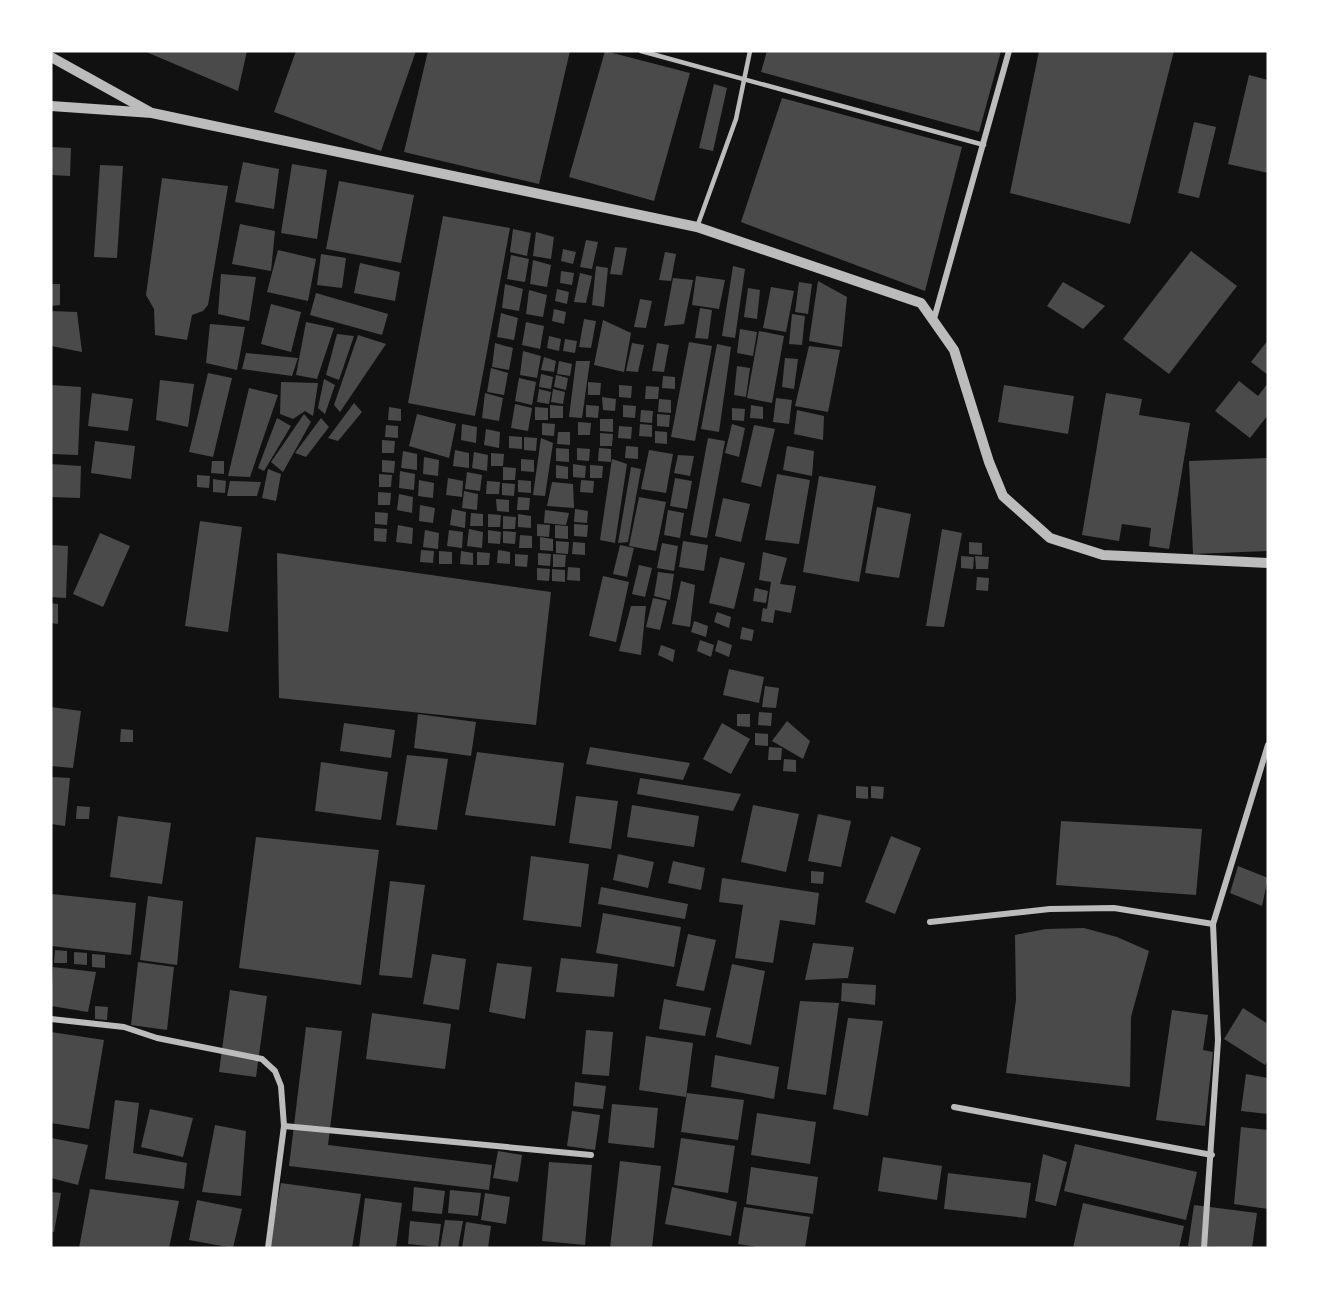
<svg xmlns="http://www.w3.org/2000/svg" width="1319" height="1299" font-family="'Exo 2',sans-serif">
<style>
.building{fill:#4a4a4a}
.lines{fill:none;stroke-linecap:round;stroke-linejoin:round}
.service{stroke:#bcbcbc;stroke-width:4.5}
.minor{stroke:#bcbcbc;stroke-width:6}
.tertiary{stroke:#bcbcbc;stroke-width:10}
</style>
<rect width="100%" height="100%" fill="#111"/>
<!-- building -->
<g class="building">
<path d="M144 51H247L238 91Z"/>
<path d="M296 51H416L381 151 274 112Z"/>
<path d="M428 51H570L539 184 404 152Z"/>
<path d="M605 51 690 73 654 201 569 177Z"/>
<path d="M767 51H1001L979 132 761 72Z"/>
<path d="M1039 51H1174L1130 224 1010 193Z"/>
<path d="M1249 75 1268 80V173L1228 164Z"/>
<path d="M714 84 727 88 713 151 699 148Z"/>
<path d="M782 98 962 147 925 291 741 222Z"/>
<path d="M1194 122 1216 127 1199 198 1178 193Z"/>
<path d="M51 147 71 148 70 176 51 175Z"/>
<path d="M243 162 279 169 274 209 235 202Z"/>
<path d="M292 164 327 170 317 239 281 233Z"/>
<path d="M100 165 123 166 117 258 94 257Z"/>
<path d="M162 178 228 186 208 305 203 311 192 315 187 340 155 335 154 309 146 295Z"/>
<path d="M339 181 414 195 401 263 326 249Z"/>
<path d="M443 216 510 228 475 416 408 403Z"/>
<path d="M240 224 275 231 271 271 232 264Z"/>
<path d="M513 229 531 233 527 256 510 252Z"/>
<path d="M536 232 554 237 551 259 533 256Z"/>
<path d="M586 240 598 242 592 269 580 267Z"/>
<path d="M615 247 627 248 622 275 610 274Z"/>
<path d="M563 249 576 252 573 264 561 261Z"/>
<path d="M278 250 316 259 308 301 267 292Z"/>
<path d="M1191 251 1237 286 1169 374 1123 339Z"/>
<path d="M665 252 676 254 671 281 659 280Z"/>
<path d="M321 254 346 258 342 288 317 285Z"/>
<path d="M511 255 529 259 525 282 507 279Z"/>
<path d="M533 260 551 265 547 287 530 284Z"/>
<path d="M360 263 400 272 395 301 354 293Z"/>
<path d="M596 266 608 268 604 307 592 305Z"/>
<path d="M733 266 745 269 735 338 722 336Z"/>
<path d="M561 271 574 273 572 285 560 283Z"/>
<path d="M580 273 592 276 586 303 574 302Z"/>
<path d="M221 274 256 277 249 321 218 314Z"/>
<path d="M696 276 725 280 719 309 692 305Z"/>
<path d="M673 278 693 280 684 324 664 326Z"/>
<path d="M818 281 847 297 842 347 809 341Z"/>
<path d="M799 282 812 284 808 314 795 312Z"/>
<path d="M1063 282 1105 306 1083 329 1047 306Z"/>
<path d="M51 284H60V305L51 306Z"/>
<path d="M505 284 523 289 519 311 502 308Z"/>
<path d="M771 287 794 291 786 332 763 328Z"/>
<path d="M748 288 760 290 757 319 744 317Z"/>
<path d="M557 289 569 292 567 304 555 301Z"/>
<path d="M529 290 547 295 543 317 526 314Z"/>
<path d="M316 293 388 314 382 335 310 315Z"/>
<path d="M640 299 652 301 646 328 634 327Z"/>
<path d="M271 304 301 312 291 352 261 344Z"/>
<path d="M700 308 712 310 708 339 695 338Z"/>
<path d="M554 309 566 312 564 324 552 321Z"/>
<path d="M51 311 77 312 82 352 51 346Z"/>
<path d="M501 313 518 318 514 340 497 337Z"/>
<path d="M792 314 805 316 802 345 789 344Z"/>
<path d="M584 319 596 321 591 348 579 347Z"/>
<path d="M603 320 631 333 624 372 594 365Z"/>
<path d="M306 322 334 328 317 379 296 375Z"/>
<path d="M526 322 544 326 540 349 522 345Z"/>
<path d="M210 324 245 327 237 370 206 363Z"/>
<path d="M740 329 757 332 753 356 737 353Z"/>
<path d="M759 331 784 336 772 403 747 398Z"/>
<path d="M337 334 354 336 339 380 326 375Z"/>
<path d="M358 335 386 344 340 412 334 405Z"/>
<path d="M549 336 561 339 559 351 547 348Z"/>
<path d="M565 339 577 341 575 353 563 351Z"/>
<path d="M1268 340V375L1251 362Z"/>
<path d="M689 342 712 346 695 441 671 437Z"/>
<path d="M495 343 513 348 509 370 492 367Z"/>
<path d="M632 343 644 345 638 372 626 371Z"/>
<path d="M657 343 669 345 664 372 652 371Z"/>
<path d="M717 344 731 347 719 432 701 429Z"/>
<path d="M809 346 840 350 828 412 795 406Z"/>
<path d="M523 351 541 356 537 378 520 375Z"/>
<path d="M246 353 298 358 292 376 242 369Z"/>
<path d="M544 357 556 361 554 372 541 370Z"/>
<path d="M785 358 798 359 794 389 782 387Z"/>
<path d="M559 361 572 364 570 376 557 374Z"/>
<path d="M576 361H590L582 418 569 417Z"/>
<path d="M737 366 750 368 746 397 734 395Z"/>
<path d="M491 368 508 373 504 395 487 392Z"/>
<path d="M208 373 232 378 213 457 189 452Z"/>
<path d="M541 374 553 377 551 389 539 387Z"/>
<path d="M556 375 568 378 566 390 554 387Z"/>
<path d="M663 376 675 377V389L662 388Z"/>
<path d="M519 378 536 382 532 405 515 401Z"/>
<path d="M324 379 335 385 325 414 318 408Z"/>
<path d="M160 380 194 384 188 427 156 420Z"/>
<path d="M1239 381 1258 396 1268 383V415L1250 438 1215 411Z"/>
<path d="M281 382 318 383 313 416 305 411 293 419 280 414Z"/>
<path d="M588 382 601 383 600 395H588Z"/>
<path d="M51 385 81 387 78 455 51 454Z"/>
<path d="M619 385 632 386 631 398 619 397Z"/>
<path d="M1004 385 1074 396 1068 434 998 422Z"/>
<path d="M646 386 659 387 658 399H645Z"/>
<path d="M249 388 278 395 250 477 228 476Z"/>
<path d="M539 389 551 392 549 404 537 402Z"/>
<path d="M553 389 565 392 563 404 551 402Z"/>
<path d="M92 393 133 399 128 431 88 426Z"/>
<path d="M485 393 503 398 499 421 482 418Z"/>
<path d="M1106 393 1142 399 1139 415 1190 423 1169 549 1149 546 1151 528 1122 524 1119 541 1082 535Z"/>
<path d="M602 397 616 399 615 411 603 410Z"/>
<path d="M776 398 792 400 789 424 773 422Z"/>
<path d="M659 399 671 400V413L658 412Z"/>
<path d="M354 403 362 412 338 441 328 438Z"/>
<path d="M515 404 532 408 528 431 511 428Z"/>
<path d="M550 405 563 406V418H550Z"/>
<path d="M586 405 599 406 598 418 586 417Z"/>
<path d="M623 405 636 406 635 418 623 417Z"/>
<path d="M751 405 763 407V419L750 418Z"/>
<path d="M389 407 401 409V421L388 420Z"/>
<path d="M535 407 548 408V420H535Z"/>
<path d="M732 408 745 409 744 421 732 420Z"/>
<path d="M641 410 653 411 652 423 640 422Z"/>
<path d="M797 410 824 416 823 440 794 434Z"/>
<path d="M304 414 311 422 283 472 271 462Z"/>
<path d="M417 414 456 424 449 458 409 446Z"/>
<path d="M657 414 670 415 669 427 657 426Z"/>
<path d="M277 418 291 426 264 471 258 468Z"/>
<path d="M321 418 329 427 306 457 295 453Z"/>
<path d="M600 419H613V432L600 431Z"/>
<path d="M578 422 591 423 590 435H578Z"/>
<path d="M542 423 555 424 554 436 542 435Z"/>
<path d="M462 424 477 427 476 443 461 440Z"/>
<path d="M640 424 652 425V437L639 436Z"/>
<path d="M732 424 745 428 739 457 725 453Z"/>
<path d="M386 425 398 426V438L385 437Z"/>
<path d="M754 425 775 429 761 487 741 482Z"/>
<path d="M619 426 632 427 631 439 618 438Z"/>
<path d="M486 429 500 432 499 448 484 445Z"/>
<path d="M655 431 667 432V444L655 443Z"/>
<path d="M558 432H570V445L557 444Z"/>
<path d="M600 433 613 434 612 446H600Z"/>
<path d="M509 436 522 437V449L509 448Z"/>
<path d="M524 437 537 438 536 451 524 450Z"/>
<path d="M541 438 553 443 545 496 533 495Z"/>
<path d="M708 438 725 441 707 538 690 535Z"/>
<path d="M382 440 395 441 394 453H382Z"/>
<path d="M95 441 135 446 131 479 91 473Z"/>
<path d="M626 446 638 447V459L625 458Z"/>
<path d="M787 446 814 451 812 476 783 470Z"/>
<path d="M556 448 569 449V462L556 461Z"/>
<path d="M577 448 590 449 589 461 577 460Z"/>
<path d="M599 448 611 449V462L598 461Z"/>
<path d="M455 450 469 453V468L453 466Z"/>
<path d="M649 450 673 454 666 493 641 489Z"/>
<path d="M403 451 417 454V470L401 468Z"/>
<path d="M474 452 488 455 487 471 472 468Z"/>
<path d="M491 453 504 454 503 466H491Z"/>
<path d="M678 455 694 456 690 476 674 473Z"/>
<path d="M424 457 439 460 438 476 423 474Z"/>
<path d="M1268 458V551L1193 554 1189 461Z"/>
<path d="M521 459 534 460V472L521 471Z"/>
<path d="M612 459 627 464 615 543 600 540Z"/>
<path d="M382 460 395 461 394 473 382 472Z"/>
<path d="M212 461H224V474L211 473Z"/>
<path d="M51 464 81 466 80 498 51 497Z"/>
<path d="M573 464 586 466 585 478 573 477Z"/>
<path d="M556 465 568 467V479L556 478Z"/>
<path d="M590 465 603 466 602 478H590Z"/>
<path d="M503 467 516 468 515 480H503Z"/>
<path d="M631 467 641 469 628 542 618 543Z"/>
<path d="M268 469 281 474 276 501 262 498Z"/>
<path d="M400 471 415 474 414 490 399 488Z"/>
<path d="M467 472 482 475 480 491 465 489Z"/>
<path d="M379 474 392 475 391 487H379Z"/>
<path d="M777 474 810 480 799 544 765 540Z"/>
<path d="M197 475 210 476 209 488 197 487Z"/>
<path d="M819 476 876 486 859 582 803 572Z"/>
<path d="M448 478 463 481 462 497 446 495Z"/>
<path d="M675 478 692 481 687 509 670 506Z"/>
<path d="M213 479 226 481 225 493 213 492Z"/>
<path d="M419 480 434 483 433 498 418 496Z"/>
<path d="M518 480 531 481V493L518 492Z"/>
<path d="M581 480 594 481 593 493 580 492Z"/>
<path d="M230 481 261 482 257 496H227Z"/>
<path d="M487 481 500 482 499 494H486Z"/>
<path d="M552 482 573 484 574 508 547 506Z"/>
<path d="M502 483 515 484 514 496 502 495Z"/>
<path d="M464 491 478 494 477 510 462 508Z"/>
<path d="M378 492 391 493 390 505H378Z"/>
<path d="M399 494 413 497 412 513 397 510Z"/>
<path d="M518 497 530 498 529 510H517Z"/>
<path d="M639 497 666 502 656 551 629 546Z"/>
<path d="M723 498 750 504 741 542 715 536Z"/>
<path d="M496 499 509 500V512L497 511Z"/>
<path d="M420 505 435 508 433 523 419 521Z"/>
<path d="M877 507 911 514 899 578 865 573Z"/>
<path d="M452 509 466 512 465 528 450 525Z"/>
<path d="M575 509 588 511 587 523 574 522Z"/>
<path d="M545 510 569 513 566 525 544 523Z"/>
<path d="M668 510 684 513 680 538 664 535Z"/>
<path d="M375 512 388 513 387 525 375 524Z"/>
<path d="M471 513 483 514V526H470Z"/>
<path d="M488 514 501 515 500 527H488Z"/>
<path d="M518 514 531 516V528L518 527Z"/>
<path d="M503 516 516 517 515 529H503Z"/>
<path d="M200 521 242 527 228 632 185 626Z"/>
<path d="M537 524 550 525 549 537 537 536Z"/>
<path d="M574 524 588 525 587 537 574 536Z"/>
<path d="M398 525 413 528 412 544 396 542Z"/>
<path d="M555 525 568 526V539L555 538Z"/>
<path d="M374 528 387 529 386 542 374 541Z"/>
<path d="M469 529 483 532 482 548 467 546Z"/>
<path d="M942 529 962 533 944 627 926 626Z"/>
<path d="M425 530 439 533 438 549 423 547Z"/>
<path d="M449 530 463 532 462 548 447 546Z"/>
<path d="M488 530 501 532 500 544 488 543Z"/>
<path d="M503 531 516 532 515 544 503 543Z"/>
<path d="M100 533 130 546 103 607 73 594Z"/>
<path d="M520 535 532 536V548H519Z"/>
<path d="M540 537 553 539V551L540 550Z"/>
<path d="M556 541 569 542 568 554 556 553Z"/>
<path d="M683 541 708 545 704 571 679 567Z"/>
<path d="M573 542 585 543V555L572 554Z"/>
<path d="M969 542 982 543V555L969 554Z"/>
<path d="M662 543 678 546 674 571 657 568Z"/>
<path d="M51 545 68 546 66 598 51 597Z"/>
<path d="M620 545 634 548 627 577 613 574Z"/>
<path d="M421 550 434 551 433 563 420 562Z"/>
<path d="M498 550 510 552V564L497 563Z"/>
<path d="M439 551 452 552V564H439Z"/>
<path d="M461 551 473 553V565L460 564Z"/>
<path d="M477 552 490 553 489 565H477Z"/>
<path d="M763 552 787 558 780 584 796 586 791 613 775 610 773 623 761 621 763 608 767 609 771 582 759 580Z"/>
<path d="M277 553 551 592 536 725 279 698Z"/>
<path d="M538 553 551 554 550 566 538 565Z"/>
<path d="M515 554 528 555 527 567 515 566Z"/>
<path d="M553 554 566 555 565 567H553Z"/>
<path d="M961 556 974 557 973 569 961 568Z"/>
<path d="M975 556 989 557 988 569H976Z"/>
<path d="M720 557 745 563 734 609 709 603Z"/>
<path d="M639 565 652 568 645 597 632 594Z"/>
<path d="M568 567 580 568V581L567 580Z"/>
<path d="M537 568 550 569 549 581 537 580Z"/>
<path d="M552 569 565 570V582L552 581Z"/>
<path d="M658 572 674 574 670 600 654 596Z"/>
<path d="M603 576 629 582 616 642 589 636Z"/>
<path d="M977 577 989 578 988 591 976 590Z"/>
<path d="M681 581 695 585 690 627 672 624Z"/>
<path d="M755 588 768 591 766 603 753 601Z"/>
<path d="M653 598 667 601 660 630 646 627Z"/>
<path d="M51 603 58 604V624L51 623Z"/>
<path d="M631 606H646L641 655 619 651Z"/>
<path d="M717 612 731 617 729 628 714 622Z"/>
<path d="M694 621 708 626 706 637 691 632Z"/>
<path d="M742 627 754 630 752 641 740 639Z"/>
<path d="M700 640 714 645 711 657 697 651Z"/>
<path d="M718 640 732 645 729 657 715 651Z"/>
<path d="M661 645 675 650 673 662 658 655Z"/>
<path d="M729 669 764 677 759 703 723 695Z"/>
<path d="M765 686 779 688 776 708 762 707Z"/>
<path d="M51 707 81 711 73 768 51 766Z"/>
<path d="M759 712 772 713 771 726 758 725Z"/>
<path d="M418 714 476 722 471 756 414 748Z"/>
<path d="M737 714H750V727L737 726Z"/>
<path d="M787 721 810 741 803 759 772 741Z"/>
<path d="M344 723 395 730 391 758 340 751Z"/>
<path d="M722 723 750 739 731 774 703 759Z"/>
<path d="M121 729 133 730V742H120Z"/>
<path d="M755 733 768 734V746L755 745Z"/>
<path d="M590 747 690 763 683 780 586 764Z"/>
<path d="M769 747 782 748 781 760H768Z"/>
<path d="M477 752 564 763 555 826 465 815Z"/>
<path d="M407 755 448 759 437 830 396 825Z"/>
<path d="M784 759 796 760V772L783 771Z"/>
<path d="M321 762 388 772 381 820 315 811Z"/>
<path d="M51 777 70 778 65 826 51 824Z"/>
<path d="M640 778 741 794 733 811 637 794Z"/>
<path d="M856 786 868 787V799L856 798Z"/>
<path d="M871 786 884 787 883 799 871 798Z"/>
<path d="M576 796 618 801 611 849 569 843Z"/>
<path d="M632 805 699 816 694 847 627 837Z"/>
<path d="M753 805 799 814 786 872 741 862Z"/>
<path d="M77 806 90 807 89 819H76Z"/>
<path d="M818 814 851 821 841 867 808 861Z"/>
<path d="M118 816 171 823 162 884 110 877Z"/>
<path d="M1061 821 1202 829 1196 895 1056 885Z"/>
<path d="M891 836 921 848 895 914 865 902Z"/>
<path d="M256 837 379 850 361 985 239 968Z"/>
<path d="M618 854 654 862 648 888 613 880Z"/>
<path d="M531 856 589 864 581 927 523 920Z"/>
<path d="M673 861 705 868 701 890 668 883Z"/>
<path d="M1238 866 1268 878 1262 906 1230 893Z"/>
<path d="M811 871 824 872 823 884 811 883Z"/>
<path d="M722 878 819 893 815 925 780 920 773 963 735 958 743 905 719 902Z"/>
<path d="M390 881 425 885 412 978 379 975Z"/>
<path d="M601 887 688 904 685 919 598 904Z"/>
<path d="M52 894 136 903 131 955 51 946Z"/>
<path d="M148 896 183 901 177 965 140 960Z"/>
<path d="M603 913 681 927 674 967 596 953Z"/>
<path d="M1084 928 1117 937 1149 951 1131 1017 1130 1087 1006 1073 1016 1000 1015 935 1046 929Z"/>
<path d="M688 934 716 940 704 991 676 986Z"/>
<path d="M813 943 854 947 848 978 805 980Z"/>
<path d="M55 950 67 951V963H54Z"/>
<path d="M74 952 87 953V965L74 964Z"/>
<path d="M92 954 105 955V968L92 967Z"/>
<path d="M432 954 466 959 459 1010 423 1004Z"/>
<path d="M561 958 618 964 614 997 556 992Z"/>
<path d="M138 962 174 967 167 1030 131 1025Z"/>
<path d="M497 963 532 967 525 1019 489 1012Z"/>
<path d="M732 964 765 971 751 1045 716 1037Z"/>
<path d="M53 967 96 972 88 1012 51 1006Z"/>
<path d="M842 983 876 985 875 1005 841 1001Z"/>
<path d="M230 990 267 996 256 1077 219 1072Z"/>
<path d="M664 999 711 1008 705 1036 659 1029Z"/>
<path d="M800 1001 839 1003 826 1095 787 1089Z"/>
<path d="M95 1006 108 1007 107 1020 95 1019Z"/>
<path d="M1243 1008 1268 1024V1060L1265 1065 1224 1039Z"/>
<path d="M1172 1010 1208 1015 1203 1050 1213 1052 1205 1126 1156 1120Z"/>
<path d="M372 1013 451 1024 445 1069 366 1059Z"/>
<path d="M848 1018 883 1021 868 1116 833 1109Z"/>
<path d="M306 1027 342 1031 328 1145 492 1165 489 1190 289 1166Z"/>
<path d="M586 1030 613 1032 609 1076 582 1074Z"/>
<path d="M51 1032 104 1040 89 1129 51 1123Z"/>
<path d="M646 1036 693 1043 686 1097 639 1090Z"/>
<path d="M715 1055 779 1067 774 1099 711 1087Z"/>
<path d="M1246 1074 1268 1078V1114L1241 1111Z"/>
<path d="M575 1082 606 1086 603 1109 573 1106Z"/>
<path d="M687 1093 744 1100 738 1140 681 1132Z"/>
<path d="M115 1100 139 1103 133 1153 187 1163 184 1189 105 1179Z"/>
<path d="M612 1104 658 1108 654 1148 608 1143Z"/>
<path d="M150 1109 193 1118 183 1157 141 1147Z"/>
<path d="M572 1111 600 1115 595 1150 567 1146Z"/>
<path d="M757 1113 816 1122 810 1164 751 1155Z"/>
<path d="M215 1125 246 1131 241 1196 202 1192Z"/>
<path d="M1241 1127 1268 1130V1209L1234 1204Z"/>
<path d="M51 1138 88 1145 78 1185 51 1178Z"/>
<path d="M681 1138 735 1146 728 1193 674 1185Z"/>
<path d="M1075 1144 1197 1172 1186 1220 1064 1191Z"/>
<path d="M498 1151 522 1155 518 1182 493 1178Z"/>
<path d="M1043 1154 1067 1162 1056 1206 1035 1201Z"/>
<path d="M883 1157 942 1166 937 1200 878 1191Z"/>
<path d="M620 1161 661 1166 652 1248H610Z"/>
<path d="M549 1162 592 1165 585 1245 542 1241Z"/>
<path d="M751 1167 818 1177 813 1214 746 1204Z"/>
<path d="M948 1173 1031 1183 1026 1218 944 1209Z"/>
<path d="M281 1183 361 1194 352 1248H269Z"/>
<path d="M414 1187 445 1191 442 1214 412 1211Z"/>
<path d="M672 1187 737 1202 731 1236 665 1224Z"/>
<path d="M90 1189 179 1201 169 1248H79Z"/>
<path d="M450 1190 481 1193 478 1216 448 1213Z"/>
<path d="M51 1192 61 1193 54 1232H51Z"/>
<path d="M485 1193 510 1197 506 1224 481 1220Z"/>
<path d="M365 1198 402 1203 396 1248H359Z"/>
<path d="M197 1200 242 1209 233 1248 189 1240Z"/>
<path d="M1083 1203 1184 1226 1179 1248H1073Z"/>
<path d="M1194 1205 1257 1213 1252 1248 1188 1246Z"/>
<path d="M744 1207 810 1217 805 1248H763L738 1244Z"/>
<path d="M445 1220 463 1221 458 1248H440Z"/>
<path d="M410 1221 441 1224 438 1247 408 1244Z"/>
<path d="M466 1222 491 1226 488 1248H462Z"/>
</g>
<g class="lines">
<!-- service -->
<g class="service">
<path d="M641 51 984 145"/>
<path d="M697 227 736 119 750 51"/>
</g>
<!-- minor -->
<g class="minor">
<path d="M934 319 1009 51"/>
<path d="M930 922 1050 909 1114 908 1213 924"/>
<path d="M51 1019 124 1027 157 1038 262 1059 275 1071 281 1086 284 1126 268 1248"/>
<path d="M954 1107 1212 1155"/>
<path d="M284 1126 591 1155"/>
<path d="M1204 1248 1218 1040 1213 924 1268 745"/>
</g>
<!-- tertiary -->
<g class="tertiary">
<path d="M51 57 150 112"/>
<path d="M51 106 152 113 697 227 921 303 954 350 989 462 1003 496 1050 538 1103 555 1268 563"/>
</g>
</g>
<!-- border -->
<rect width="1319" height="1299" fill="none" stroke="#ffffff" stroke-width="105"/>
</svg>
